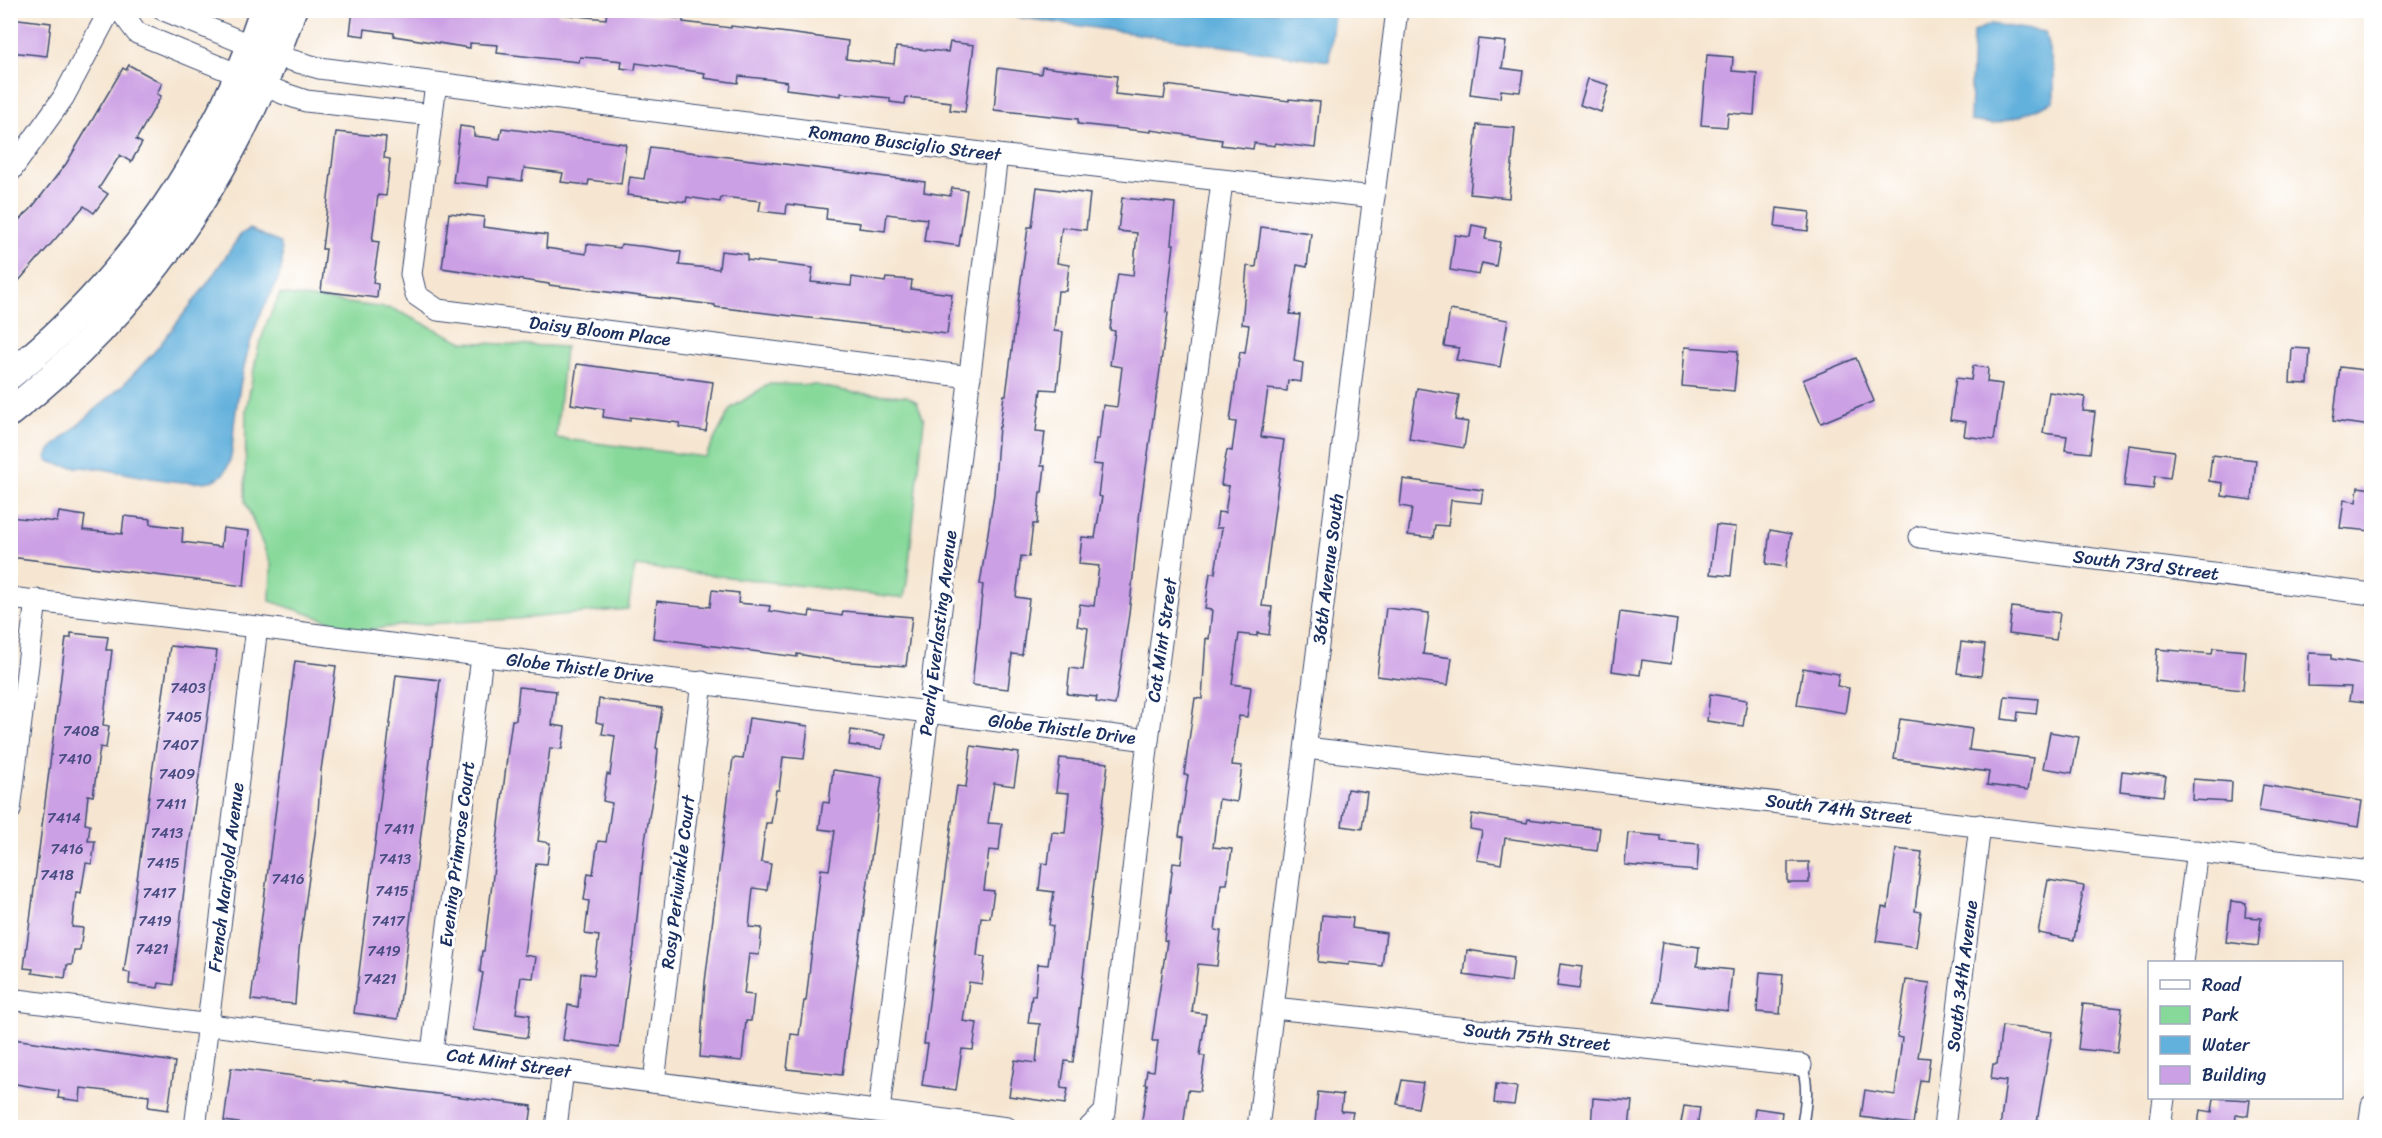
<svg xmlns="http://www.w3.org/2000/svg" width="2382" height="1138" font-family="Sriracha,sans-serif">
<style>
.green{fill:#87d99a;stroke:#51847c;stroke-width:1.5}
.water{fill:#62b0dc;stroke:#3e709d;stroke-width:1.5}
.building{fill:#cca0e4}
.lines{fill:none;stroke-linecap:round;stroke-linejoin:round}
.lane-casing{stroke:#3c4a6f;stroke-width:13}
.street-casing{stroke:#3c4a6f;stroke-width:23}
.secondary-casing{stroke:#3c4a6f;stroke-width:31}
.lane{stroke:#fff;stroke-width:10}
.street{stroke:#fff;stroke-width:21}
.secondary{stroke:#fff;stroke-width:28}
.labels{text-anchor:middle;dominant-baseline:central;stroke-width:6;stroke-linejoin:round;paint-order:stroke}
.number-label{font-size:15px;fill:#474b80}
.street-label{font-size:18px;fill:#1b2f5e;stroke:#fff}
</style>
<rect width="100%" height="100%" fill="#fff"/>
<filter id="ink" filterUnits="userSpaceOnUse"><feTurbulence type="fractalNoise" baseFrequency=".0167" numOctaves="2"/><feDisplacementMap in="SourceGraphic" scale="12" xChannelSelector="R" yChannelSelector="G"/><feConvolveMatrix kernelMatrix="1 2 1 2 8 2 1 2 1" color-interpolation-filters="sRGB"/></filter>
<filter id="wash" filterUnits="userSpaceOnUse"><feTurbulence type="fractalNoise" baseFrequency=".008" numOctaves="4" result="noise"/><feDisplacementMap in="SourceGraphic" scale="24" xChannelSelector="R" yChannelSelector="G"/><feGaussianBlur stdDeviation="1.35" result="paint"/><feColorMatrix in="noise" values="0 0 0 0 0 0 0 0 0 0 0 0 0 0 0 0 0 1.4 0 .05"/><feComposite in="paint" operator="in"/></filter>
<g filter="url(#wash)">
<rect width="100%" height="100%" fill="#f6e6d1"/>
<!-- green -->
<path class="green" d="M280 294 393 309 463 342 565 347 556 438 705 457 731 408 769 384 816 385 855 393 907 396 917 402 924 420 907 582 904 598 635 566 628 609 515 619 405 625 359 631 270 601 271 565 245 501 246 410 258 349 267 322Z"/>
<!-- water -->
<g class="water">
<path d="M1012 11H1334L1329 61 1017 17Z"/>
<path d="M1991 24 2045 32 2054 72V101L2018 117 1992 124 1970 121 1973 32Z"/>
<path d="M250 229 280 243C289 267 272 291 262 311 257 322 253 334 249 346 243 369 238 394 235 418 232 435 235 462 222 475 205 494 121 471 96 468 79 467 62 468 47 460L46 457 51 449 123 385 155 351 207 284 241 234Z"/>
</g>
<g id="blocks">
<!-- building -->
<g class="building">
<path d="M353 10H559L558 14 606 19 607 10H614L683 19V22L731 28V26L765 30 848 41 846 59 894 64 896 47 948 52 950 42 974 45 965 112 950 110 951 102 906 97 905 104 890 102V98L841 93V96L786 89 787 82 767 79 739 76 738 83 704 78 705 73 636 63 635 70 621 68 622 61 595 58 580 57 579 62 550 59 497 53 498 45 470 43V48L394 36V33L365 29 364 36 350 34Z"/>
<path d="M10 18 51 23 47 56 10 52Z"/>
<path d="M1478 39 1506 42 1502 68 1523 71 1520 92 1501 90 1500 98 1470 94Z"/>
<path d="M1707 55 1733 57 1732 71 1757 73 1754 115 1728 113 1727 127 1701 125Z"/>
<path d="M129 65 162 83 157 94 161 96 136 140 142 143 131 162 120 155 99 188 108 194 94 213 84 206 10 291V228L30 210 66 164 123 68 126 70Z"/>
<path d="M1042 67 1117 76 1115 94 1164 99 1166 85 1289 101V99L1320 102 1315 148 1275 143V146L1254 143 1253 149 1221 145 1222 140 1151 130V132L1078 124V119L994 110 998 68 1041 74Z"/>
<path d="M1588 79 1609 85 1601 112 1580 105Z"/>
<path d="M1477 125 1515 128 1509 198 1470 194Z"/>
<path d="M460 126 474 128V136L500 139 502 128 626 144 621 184 589 180 588 185 561 182 563 173 524 168 522 181 489 177 488 186 453 182Z"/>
<path d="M336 132 386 137 384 158 390 159 386 196 378 195 372 241 379 242 373 283 378 284 377 298 321 291 326 249H322Z"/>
<path d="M650 147 925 182 924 192 950 196 952 188 967 190 959 246 924 241 927 219 887 214 885 231 859 228 860 223 826 219 827 209 787 204 786 214 759 211 761 201 721 197 720 202 687 197 686 202 627 195 630 177 644 179Z"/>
<path d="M1037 187 1090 194 1086 230 1062 227 1057 263 1069 265 1066 291H1058L1054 331 1063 332 1057 390 1041 389 1036 431 1045 432 1041 466H1045L1042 492H1040L1037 524H1033L1029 557 1021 556 1016 597 1029 599 1022 655 1012 654 1008 689 972 685 983 585 980 584 994 494 999 427H1000L1004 395H1006L1028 227H1032Z"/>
<path d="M1122 198 1175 203 1171 244H1174L1166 312 1168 313 1140 510 1129 614 1115 705 1096 702 1097 697 1067 694 1070 668 1083 670 1088 628 1077 626 1080 604 1094 606 1099 566 1079 564 1082 537 1095 538 1102 497 1098 496 1102 465 1093 464 1096 439H1099L1103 405 1117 407 1122 367 1110 365 1115 331 1110 330 1113 306 1118 274 1133 276 1137 233 1118 231Z"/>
<path d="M1777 208 1810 212 1808 231 1775 227Z"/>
<path d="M449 213 484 217 483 227 547 235 546 248 586 254 587 244 620 248 621 244 648 247 681 252 679 265 719 269 721 251 747 254V260L813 268 811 282 851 286 852 277 885 282 886 278 912 280 911 289 952 294 947 334 715 307V305L549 285V284L442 268Z"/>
<path d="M1472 225 1487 228 1485 239 1500 242 1496 266 1482 263 1479 275 1450 270 1455 235 1470 237Z"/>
<path d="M1261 227 1311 233 1307 267 1297 265 1290 314 1300 315 1294 361 1303 363 1301 382 1288 380 1287 391 1268 389 1261 437 1284 440 1262 606 1272 607 1269 635 1257 633V636L1239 634 1232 684 1251 687 1247 717 1239 716 1232 765 1242 766 1237 802 1219 799 1213 847 1232 849 1227 884H1221L1215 930 1221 931 1217 966 1198 964 1192 1012 1206 1014 1200 1055 1205 1056 1200 1091 1188 1090 1183 1128H1141L1147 1084H1145L1147 1070 1154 1071 1158 1041H1152L1167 941 1164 940 1173 863 1181 864 1184 837 1179 836 1188 775H1184L1195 698 1202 699 1206 638 1209 639 1212 610 1205 609 1210 573H1215L1222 528H1216L1218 512 1225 513 1229 486 1221 485 1223 471 1227 450 1232 451 1236 422 1230 421 1240 352 1245 353 1249 325 1242 324 1247 266 1256 267Z"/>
<path d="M1450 310 1508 320 1500 367 1456 360 1459 348 1444 346Z"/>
<path d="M1685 347 1738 351 1734 391 1682 386Z"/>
<path d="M2292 348 2310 349 2308 384 2290 383Z"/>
<path d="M1856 358 1874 401 1821 423 1803 380Z"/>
<path d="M577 364 713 382 706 431 679 427 680 423 630 417V421L603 417 604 409 571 404Z"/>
<path d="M1973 366 1988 368 1987 382 2002 384 1994 440 1964 436 1966 422 1950 420 1956 378 1971 380Z"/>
<path d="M2340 367 2372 371V426L2333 421Z"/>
<path d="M1417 388 1459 395 1455 420 1468 422 1464 448 1409 439Z"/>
<path d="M2049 392 2085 397 2083 411 2095 412 2090 453 2065 450 2067 436 2043 433Z"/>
<path d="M2129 445 2174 451 2170 478 2155 476 2153 489 2124 486Z"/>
<path d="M2212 455 2256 460 2252 500 2222 496 2223 483 2209 481Z"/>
<path d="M1403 479 1483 490 1481 503 1451 500 1448 526 1435 525 1433 538 1408 535 1412 508 1400 506Z"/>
<path d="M2358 487 2372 489V531L2340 528 2344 500 2356 502Z"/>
<path d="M59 512 85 516 83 530 122 534 124 516 151 519 150 524 183 528 182 542 221 547 223 528 249 531 244 586 10 557V517L57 522Z"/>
<path d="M1716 525 1736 527 1731 576 1710 574Z"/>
<path d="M1770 530 1791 534 1786 567 1766 564Z"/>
<path d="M712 590 739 593 738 603 770 606 769 611 809 617 810 611 842 616 843 611 912 617 906 666 838 661 797 654V657L653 638 657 601 710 607Z"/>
<path d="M2012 607 2060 613 2056 640 2009 634Z"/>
<path d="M1386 608 1429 613 1423 654 1452 658 1448 685 1377 676Z"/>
<path d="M1620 612 1677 620 1671 664 1642 660 1640 675 1612 671Z"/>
<path d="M71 633 108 637 106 650H112L103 725 109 726 106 748 100 747 93 796 88 795 85 824 90 825 88 841H95L92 864 86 863 81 893 76 892 72 927 83 928 80 950H74L72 965H67L65 978 32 973 33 969 24 968 64 653 66 638H71Z"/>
<path d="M1961 642 1985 645 1981 676 1957 673Z"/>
<path d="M170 646 217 651 189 846 173 985 159 983 158 988 129 984 130 973 124 972Z"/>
<path d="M2213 648 2246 651 2243 690 2155 681 2157 649 2212 654Z"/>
<path d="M2309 653 2332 654V659L2372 665V703L2349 700 2351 687 2308 686Z"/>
<path d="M295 661 336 666 321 770 318 812 299 950 295 1004 251 1000Z"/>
<path d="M1803 668 1839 674 1837 686 1849 688 1845 713 1797 705Z"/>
<path d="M396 675 440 680 398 1019 354 1013Z"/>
<path d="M519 687 556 691 552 725 565 727 562 749 550 748 538 841 550 843 547 864 536 863 524 955 536 957 533 978 521 977 516 1013 530 1015 527 1038 473 1030 483 973 480 972 482 951H484L508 749 512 720H516Z"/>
<path d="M1710 694 1747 700 1743 726 1707 721Z"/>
<path d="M2005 696 2038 699 2036 714 2018 712 2017 721 2002 719Z"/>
<path d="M599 699 662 708 656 748 658 749 655 781 645 841 634 947 629 973 619 1048 563 1040 568 1005 578 1007 581 973 594 975 599 936 585 934 589 901 584 900 588 873 593 874 598 841 606 842 612 803 603 801 607 774 610 775 615 736 602 734 604 724 596 722Z"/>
<path d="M749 718 808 726 804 759 783 757 779 790H776L771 823H766L761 862 771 864 767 890 753 888 749 927 762 928 759 955 749 954 744 994 754 995 751 1021H746L742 1061 700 1057 705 982 733 758 743 759Z"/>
<path d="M1900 719 1972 729 1969 750 2033 758 2028 790 1987 785 1989 772 1894 759Z"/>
<path d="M851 730 885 735 882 749 849 745Z"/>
<path d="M2050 732 2079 737 2072 773 2043 768Z"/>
<path d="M971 746 1019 753 1014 786 994 783 988 823 1002 824 999 851 989 850 984 890 994 891 990 918 981 917 977 956 985 957 982 984 969 982 963 1021 977 1023 973 1050 962 1049 956 1090 922 1085 928 1044H924L928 1011 953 812 957 786 966 787Z"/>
<path d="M1060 758 1108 763 1073 1062 1065 1061 1061 1088 1068 1089 1065 1104 1009 1096 1015 1060 1036 1063 1040 1024 1028 1023 1032 995 1035 996 1038 964 1048 965 1053 926 1049 925 1054 892 1039 890 1042 863 1048 864 1052 832 1065 833 1069 793 1056 792Z"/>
<path d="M833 770 882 777 842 1075 787 1069 791 1034 799 1035 804 1001H806L821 869 829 870 835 831 819 829 823 802 829 803Z"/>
<path d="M2122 771 2166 776 2163 796 2120 791Z"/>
<path d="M2193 779 2232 782 2231 802 2192 800Z"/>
<path d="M2263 785 2362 801 2358 827 2259 811Z"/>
<path d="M1347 789 1367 792 1362 829 1342 826Z"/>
<path d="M1472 814 1527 823 1528 819 1600 828 1597 851 1505 838 1501 864 1477 860 1482 831 1470 829Z"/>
<path d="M1628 833 1661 836V841L1699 844 1697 871 1625 865Z"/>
<path d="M1896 849 1922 852 1915 911 1921 912 1916 947 1876 941 1882 907 1888 908Z"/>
<rect x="1788" y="862" width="21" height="21"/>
<path d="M2048 880 2084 886 2074 940 2038 933Z"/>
<path d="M2231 901 2246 903 2245 917 2261 918 2258 946 2226 942Z"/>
<path d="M1322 915 1353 918 1352 928 1386 933 1382 966 1349 962V965L1318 962Z"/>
<path d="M1662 942 1699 947 1697 966 1732 970 1728 1011 1654 1002Z"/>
<path d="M1467 950 1514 957 1511 982 1464 975Z"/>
<path d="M1560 964 1582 967 1579 989 1557 986Z"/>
<path d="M1760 972 1783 974 1780 1014 1757 1012Z"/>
<path d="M1906 980 1930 983 1918 1057 1930 1058 1927 1081 1920 1080 1913 1124 1861 1117 1865 1090 1895 1095 1902 1038 1897 1037Z"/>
<path d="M2083 1004 2122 1008 2117 1053 2078 1049Z"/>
<path d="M2002 1026 2052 1032 2036 1128H2000L2006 1081 1991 1079 1993 1064H1997Z"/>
<path d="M13 1039 175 1062 168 1110 148 1107 149 1096 81 1088 80 1101 58 1098 59 1091 10 1083Z"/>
<path d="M231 1068 532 1106 529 1128H274L224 1121Z"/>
<path d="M1402 1080 1423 1083 1418 1108 1397 1104Z"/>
<path d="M1496 1084 1517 1087 1514 1105 1494 1103Z"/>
<path d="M1318 1092 1343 1095 1341 1111 1353 1112 1350 1128 1315 1123Z"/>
<path d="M1593 1098 1632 1101 1629 1128H1591Z"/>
<path d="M2214 1098 2250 1100 2248 1116 2236 1114 2235 1128 2198 1126 2200 1110 2212 1112Z"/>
<path d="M1684 1106 1700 1108 1697 1128H1680Z"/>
<path d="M1755 1108 1782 1112 1780 1128H1753Z"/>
</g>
</g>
</g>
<g filter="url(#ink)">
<use href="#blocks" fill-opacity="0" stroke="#3c4a6f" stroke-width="1.5"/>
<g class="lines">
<!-- lane casing -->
<g class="lane-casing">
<path id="lane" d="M1801 1065C1810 1085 1805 1107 1802 1128"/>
</g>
<!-- street casing -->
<g class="street-casing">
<g id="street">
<path d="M120 10 137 33 285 94 306 101 432 115"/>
<path d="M164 10 276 56 319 68 997 155 1374 197"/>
<path d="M436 84 411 274 416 295 438 310 970 377"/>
<path d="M10 172 63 98 110 10"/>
<path d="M1920 537 2372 594"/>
<path d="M10 598 257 627 1148 740"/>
<path d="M1306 748 2372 872"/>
<path d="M10 810 36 600"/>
<path d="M2182 962 2197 851"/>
<path d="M10 999 1007 1128"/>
<path d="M1274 1008 1801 1065"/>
<path d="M432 1052 482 657"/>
<path d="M654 1082 702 682"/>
<path d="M879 1111 997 155"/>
<path d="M195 1128 257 627"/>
<path d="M556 1128 563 1070"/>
<path d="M1089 1128 1105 1112 1148 740 1222 182"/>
<path d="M1258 1128 1397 10"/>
<path d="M1944 1128 1980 825"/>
<path d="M2160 1128 2164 1098"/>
<path d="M2369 1128 2372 1105"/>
</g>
</g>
<!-- secondary casing -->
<g class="secondary-casing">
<g id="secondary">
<path d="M10 375C126 283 217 151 264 10"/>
<path d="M10 412C145 306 236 171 292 10"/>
</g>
</g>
<!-- lane -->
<use href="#lane" class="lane"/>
<!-- street -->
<use href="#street" class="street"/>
<!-- secondary -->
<use href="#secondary" class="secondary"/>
</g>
</g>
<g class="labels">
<!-- number labels -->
<g class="number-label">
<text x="188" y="688">7403</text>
<text x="184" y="717">7405</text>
<text x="81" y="731">7408</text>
<text x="180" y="745">7407</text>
<text x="75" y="759">7410</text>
<text x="177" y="774">7409</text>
<text x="171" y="804">7411</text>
<text x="64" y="818">7414</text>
<text x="399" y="829">7411</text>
<text x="167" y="833">7413</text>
<text x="67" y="849">7416</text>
<text x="395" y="859">7413</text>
<text x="163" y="863">7415</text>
<text x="57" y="875">7418</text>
<text x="288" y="879">7416</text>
<text x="392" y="891">7415</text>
<text x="159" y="893">7417</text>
<text x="155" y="921">7419</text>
<text x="388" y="921">7417</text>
<text x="152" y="949">7421</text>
<text x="384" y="951">7419</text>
<text x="380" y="979">7421</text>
</g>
<!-- street labels -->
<g class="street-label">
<text transform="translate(905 143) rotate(7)">Romano Busciglio Street</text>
<text transform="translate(600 331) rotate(7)">Daisy Bloom Place</text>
<text transform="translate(2146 565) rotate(7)">South 73rd Street</text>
<text transform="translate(1328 569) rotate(-83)">36th Avenue South</text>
<text transform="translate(938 633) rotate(-83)">Pearly Everlasting Avenue</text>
<text transform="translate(1162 640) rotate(-82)">Cat Mint Street</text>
<text transform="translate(580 668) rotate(7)">Globe Thistle Drive</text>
<text transform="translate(1062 729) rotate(7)">Globe Thistle Drive</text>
<text transform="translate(1839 809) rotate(7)">South 74th Street</text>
<text transform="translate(457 854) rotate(-83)">Evening Primrose Court</text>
<text transform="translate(226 877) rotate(-83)">French Marigold Avenue</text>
<text transform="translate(678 882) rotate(-83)">Rosy Periwinkle Court</text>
<text transform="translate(1962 976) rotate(-83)">South 34th Avenue</text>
<text transform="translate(1537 1037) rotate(6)">South 75th Street</text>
<text transform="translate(509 1063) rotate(8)">Cat Mint Street</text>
</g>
</g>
<!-- margin -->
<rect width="2382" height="1138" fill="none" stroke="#fff" stroke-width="36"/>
<!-- legend -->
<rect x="2148" y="961" width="195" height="138" fill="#ffffff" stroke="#a4acbf" stroke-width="1.5"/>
<rect x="2160" y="980" width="30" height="9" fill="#ffffff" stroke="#a4acbf" stroke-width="1.5"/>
<text x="2202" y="991" font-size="18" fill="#1b2f5e">Road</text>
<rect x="2160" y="1006" width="30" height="18" fill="#87d99a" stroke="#a4acbf" stroke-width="1.5"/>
<text x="2202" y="1021" font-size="18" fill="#1b2f5e">Park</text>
<rect x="2160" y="1036" width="30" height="18" fill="#62b0dc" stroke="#a4acbf" stroke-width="1.5"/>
<text x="2202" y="1051" font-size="18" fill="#1b2f5e">Water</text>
<rect x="2160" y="1066" width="30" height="18" fill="#cca0e4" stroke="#a4acbf" stroke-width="1.5"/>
<text x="2202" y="1081" font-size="18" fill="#1b2f5e">Building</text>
</svg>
